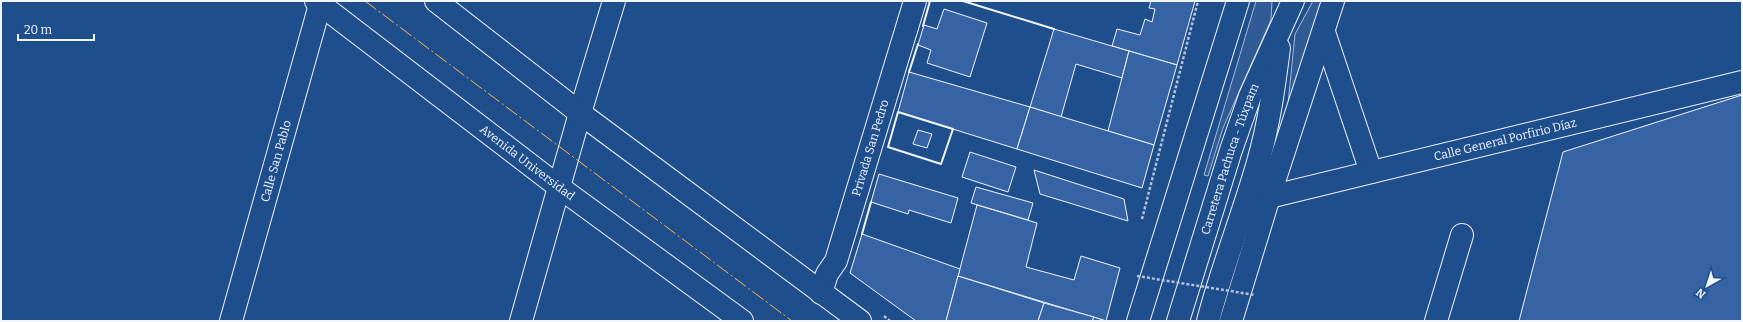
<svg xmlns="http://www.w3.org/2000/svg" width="1743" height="322" font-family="Bitter,serif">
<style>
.green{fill:#305b95;stroke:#a8bbd7}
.building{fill:#3563a3;stroke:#f2f6ff}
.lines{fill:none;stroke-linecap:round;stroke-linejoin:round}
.minor-casing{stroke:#f2f6ff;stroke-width:24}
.major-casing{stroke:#f2f6ff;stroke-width:24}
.path{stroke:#b3c4dc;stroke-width:2.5;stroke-dasharray:3 2;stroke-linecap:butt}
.minor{stroke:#1f4e8c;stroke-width:22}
.major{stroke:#1f4e8c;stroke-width:22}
.path-bridge{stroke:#b3c4dc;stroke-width:2.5;stroke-dasharray:3 2;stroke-linecap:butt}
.wall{stroke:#f2f6ff;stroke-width:2}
.power{stroke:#ffb74d;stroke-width:1;stroke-dasharray:14 3 2 3;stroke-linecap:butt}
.labels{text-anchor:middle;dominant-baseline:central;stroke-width:3;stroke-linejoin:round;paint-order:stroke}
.street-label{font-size:12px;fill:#f2f6ff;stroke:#1f4e8c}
</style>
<rect width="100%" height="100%" fill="#1f4e8c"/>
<!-- green -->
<g class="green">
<path d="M1256 1H1272L1271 20 1223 128 1208 176 1204 175Z"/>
<path d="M1313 1H1325L1288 104 1295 34Z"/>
</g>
<!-- building -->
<g class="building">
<path d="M1151 1H1195L1177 65 1112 46 1117 29 1140 35 1145 19 1152 22 1155 9 1149 8Z"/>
<path d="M944 9 987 23 970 77 927 63 931 50 918 45 924 25 937 29Z"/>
<path d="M1054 29 1129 51 1122 78 1076 64 1061 117 1030 107Z"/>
<path d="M1129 51 1177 65 1154 145 1108 131Z"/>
<path d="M909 72 1030 107 1017 149 898 112Z"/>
<path d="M1742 95V321H1519L1563 152Z"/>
<path d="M1030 107 1154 145 1142 188 1017 149Z"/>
<path d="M918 130 932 134 927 148 913 144Z"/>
<path d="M970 152 1016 167 1008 192 962 177Z"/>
<path d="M1034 170 1124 199 1128 221 1040 194Z"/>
<path d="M879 174 958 198 951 223 909 210 908 214 871 202Z"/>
<path d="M976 187 1033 203 1028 220 971 203Z"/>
<path d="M977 205 1037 223 1026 267 1074 280 1081 256 1120 268 1106 321 958 276Z"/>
<path d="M862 234 960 269 946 321H916L850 273Z"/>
<path d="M958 276 1044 303 1038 321H946Z"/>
<path d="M1044 303 1094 317 1092 321H1038Z"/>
<path d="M1094 317 1106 321H1092Z"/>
</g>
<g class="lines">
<!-- minor casing -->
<g class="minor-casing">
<g id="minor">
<path d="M1324 32 1371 172"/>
<path id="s1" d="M1269 197 1742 82"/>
<path id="s2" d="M821 293 827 274 836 261 915 1"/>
<path id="s3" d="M231 321 321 1"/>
<path d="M521 321 580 113 614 1"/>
<path d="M1436 321 1462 235"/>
</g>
</g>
<!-- major casing -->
<g class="major-casing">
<g id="major">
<path id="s4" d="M316 1 559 187 742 321"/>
<path d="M436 1 580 113 860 321"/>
<path d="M1138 321 1238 1"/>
<path id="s5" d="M1178 321 1231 150 1250 96 1293 1"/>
<path d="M1208 321C1222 267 1243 215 1258 162 1269 124 1274 87 1279 48"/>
<path d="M1231 321 1269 197 1333 1"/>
</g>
</g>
<!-- path -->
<g class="path">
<path d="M1142 219 1198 1"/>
<path d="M884 316 890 321"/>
</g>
<!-- minor -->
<use href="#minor" class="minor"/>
<!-- major -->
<use href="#major" class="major"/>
<!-- path-bridge -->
<path class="path-bridge" d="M1137 276 1255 295"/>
<!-- wall -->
<g class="wall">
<path d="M963 1 1054 29"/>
<path d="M923 26 930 1"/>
<path d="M909 72 918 44"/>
<path d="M898 112 953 129 941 164 888 147Z"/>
<path d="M862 234 871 202"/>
</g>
<!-- power -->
<path class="power" d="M365 1 792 321"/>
</g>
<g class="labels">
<!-- street labels -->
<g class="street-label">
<text stroke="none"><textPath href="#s1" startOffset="243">Calle General Porfirio Díaz</textPath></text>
<text stroke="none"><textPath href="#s2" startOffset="154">Privada San Pedro</textPath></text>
<text stroke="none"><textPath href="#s5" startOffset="170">Carretera Pachuca - Túxpam</textPath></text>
<text stroke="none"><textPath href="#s3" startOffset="166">Calle San Pablo</textPath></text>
<text stroke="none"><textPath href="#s4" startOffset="266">Avenida Universidad</textPath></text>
</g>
</g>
<!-- border -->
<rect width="1743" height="322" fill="none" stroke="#f2f6ff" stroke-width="4"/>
<!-- north arrow -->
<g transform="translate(1707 286) rotate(219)" stroke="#1f4e8c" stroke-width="3" paint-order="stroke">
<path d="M0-3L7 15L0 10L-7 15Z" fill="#f2f6ff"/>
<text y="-6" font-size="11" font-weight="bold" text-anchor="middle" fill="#f2f6ff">N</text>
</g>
<!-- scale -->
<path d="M18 34v6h76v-6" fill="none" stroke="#f2f6ff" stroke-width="2"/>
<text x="24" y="34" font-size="12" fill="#f2f6ff" stroke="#1f4e8c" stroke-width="3" paint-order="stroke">20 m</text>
</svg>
